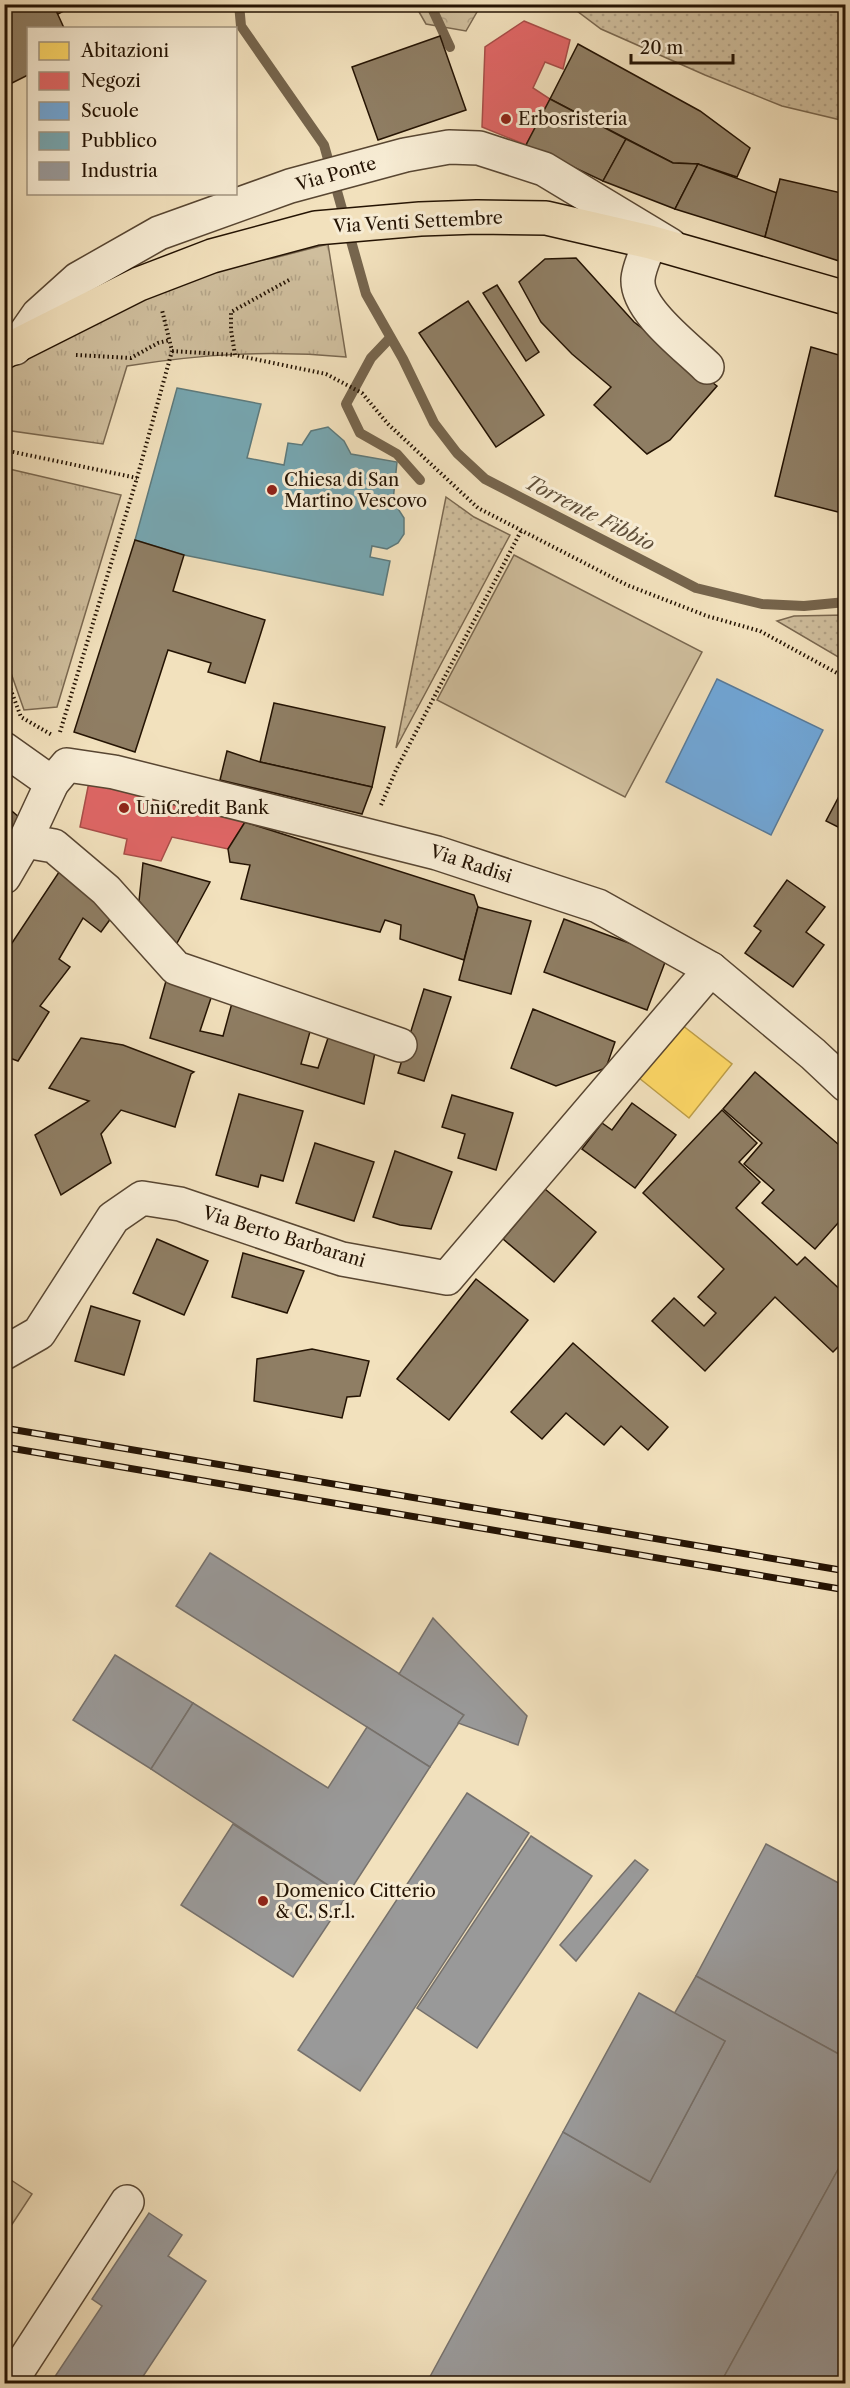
<svg xmlns="http://www.w3.org/2000/svg" width="850" height="2388" font-family="'Libre Caslon Text',serif">
<style>
.grass{fill:url(#grass-dots);stroke:#7a6850;stroke-width:1.5}
.forest{fill:url(#forest-crowns);stroke:#7a6850;stroke-width:1.5}
.park{fill:url(#park-tufts);stroke:#7a6850;stroke-width:1.5}
.garden{fill:#cfbe9d;stroke:#7a6850;stroke-width:1.5}
.homes{fill:#ffd966;stroke:#bd9e48;stroke-width:1.5}
.shops{fill:#e06666;stroke:#a84d48;stroke-width:1.5}
.schools{fill:#6fa8dc;stroke:#587b9b;stroke-width:1.5}
.public{fill:#76a5af;stroke:#5d797b;stroke-width:1.5}
.industry{fill:#999;stroke:#76716c;stroke-width:1.5}
.lines{fill:none;stroke-linecap:round;stroke-linejoin:round}
.stream{stroke:#76654d;stroke-width:10}
.building{fill:#8f7e64;stroke:#241303;stroke-width:1.5}
.minor-casing{stroke:#584632;stroke-width:36}
.major-casing{stroke:#241303;stroke-width:36}
.path{stroke:#241303;stroke-width:4;stroke-dasharray:1.5 3;stroke-linecap:butt}
.minor{stroke:#f7ecd4;stroke-width:33}
.major{stroke:#f2e1bd;stroke-width:33}
.rail-casing{stroke:#241303;stroke-width:7}
.rail{stroke:#f7ecd4;stroke-width:4.5;stroke-dasharray:14;stroke-linecap:butt}
.poi-dot{fill:#8f2418;stroke:#f7ecd4;stroke-width:2}
.labels{text-anchor:middle;dominant-baseline:central;stroke-width:6;stroke-linejoin:round;paint-order:stroke}
.poi-label{font-size:18px;fill:#241303;stroke:#f7ecd4;text-anchor:start}
.street-label{font-size:18px;fill:#241303;stroke:#f7ecd4}
.water-label{font-size:20px;font-style:italic;fill:#61503a;stroke:#f7ecd4}
</style>
<defs>
<pattern id="grass-dots" width="8" height="8" patternUnits="userSpaceOnUse" patternTransform="scale(1.5)"><rect width="8" height="8" fill="#cfbe9d"/><path d="M2 2h.1M6 6h.1" fill="none" stroke="#b2a286" stroke-width="1.8" stroke-linecap="round"/></pattern>
<pattern id="forest-crowns" width="20" height="18" patternUnits="userSpaceOnUse" patternTransform="scale(1.5)"><rect width="20" height="18" fill="#cfbe9d"/><path d="M2 6a3 3 0 1 1 6 0M12 15a3 3 0 1 1 6 0" fill="none" stroke="#b2a286"/></pattern>
<pattern id="park-tufts" width="24" height="20" patternUnits="userSpaceOnUse" patternTransform="scale(1.5)"><rect width="24" height="20" fill="#cfbe9d"/><path d="M3 7l-1-3M5 7V3M7 7l1-3M15 17l-1-3M17 17v-4M19 17l1-3" fill="none" stroke="#b2a286"/></pattern>
</defs>
<rect width="100%" height="100%" fill="#f2e1bd"/>
<filter id="stains"><feTurbulence type="fractalNoise" baseFrequency=".00333" numOctaves="4"/><feColorMatrix values="0 0 0 0 .2 0 0 0 0 .09 0 0 0 0 .02 0 0 0 .5 -.17"/></filter>
<radialGradient id="worn" r=".72"><stop offset=".6" stop-color="#630" stop-opacity="0"/><stop offset="1" stop-color="#630" stop-opacity=".3"/></radialGradient>
<!-- grass -->
<g class="grass">
<path d="M569 5H845V121L782 106 705 75 601 29Z"/>
<path d="M446 497 474 517 510 535 396 748Z"/>
<path d="M845 615V661L777 621 794 616Z"/>
</g>
<!-- forest -->
<path class="forest" d="M415 5H481L466 31 426 24Z"/>
<!-- park -->
<g class="park">
<path d="M328 244 346 357C270 350 202 354 127 366L103 444 5 430V358L217 267 274 258Z"/>
<path d="M5 468 121 495 57 707 24 710 5 656Z"/>
</g>
<!-- garden -->
<g class="garden">
<path d="M514 555 702 652 625 797 437 700Z"/>
<path d="M5 2176 32 2194 5 2235Z"/>
</g>
<!-- homes -->
<path class="homes" d="M682 1025 732 1064 689 1118 639 1078Z"/>
<!-- shops -->
<g class="shops">
<path d="M524 21 570 40 563 69 545 62 533 88 550 99 526 145 482 127 485 47Z"/>
<path d="M89 782 245 822 228 849 172 837 161 861 124 854 127 839 80 827Z"/>
</g>
<!-- schools -->
<path class="schools" d="M717 679 823 730 771 835 666 782Z"/>
<!-- public -->
<path class="public" d="M177 388 261 404 247 458 284 465 288 443 302 445 311 431 328 427 344 441 351 454 397 462 393 501 404 518V534L398 543 387 549 372 546 370 557 390 561 383 595 184 555 135 540Z"/>
<!-- industry -->
<g class="industry">
<path d="M210 1553 464 1715 430 1767 176 1606Z"/>
<path d="M433 1618 527 1716 518 1745 458 1723 464 1715 399 1674Z"/>
<path d="M115 1655 193 1703 151 1769 73 1720Z"/>
<path d="M193 1703 328 1788 367 1727 430 1767 346 1897 151 1769Z"/>
<path d="M467 1793 529 1833 360 2091 298 2050Z"/>
<path d="M233 1824 346 1897 293 1977 181 1905Z"/>
<path d="M531 1836 592 1876 477 2048 417 2008Z"/>
<path d="M766 1844 846 1887V2058L696 1976Z"/>
<path d="M635 1860 648 1870 576 1961 560 1945Z"/>
<path d="M696 1976 846 2058V2155L720 2384H426L563 2132 650 2182 725 2041 674 2014Z"/>
<path d="M639 1993 725 2041 650 2182 563 2132Z"/>
<path d="M846 2155V2384H720Z"/>
<path d="M149 2213 182 2235 168 2256 206 2281 138 2384H50L102 2306 92 2299Z"/>
</g>
<g class="lines">
<!-- stream -->
<g class="stream">
<path d="M239 4 241 26 324 145 366 294 403 359 434 423 457 453 485 479 696 588 762 604 804 606 846 602"/>
<path d="M430 4 450 47"/>
<path d="M390 338 371 358 346 404 360 433 397 454 420 480"/>
</g>
</g>
<!-- building -->
<g class="building">
<path d="M20 4H53L64 28H28V75L4 87V12Z"/>
<path d="M53 4H77L58 14Z"/>
<path d="M369 4H381L373 10Z"/>
<path d="M440 36 466 110 378 140 352 67Z"/>
<path d="M578 44 700 111 750 148 737 177 698 164 673 163 550 99Z"/>
<path d="M550 99 626 139 603 181 526 145Z"/>
<path d="M626 139 673 163 698 164 675 209 603 181Z"/>
<path d="M698 164 777 193 765 237 675 209Z"/>
<path d="M780 179 846 194V246L839 261 765 237Z"/>
<path d="M846 246V263L839 261Z"/>
<path d="M576 258 634 322 717 386 670 440 647 454 594 405 611 387 572 354 541 322 519 282 545 259Z"/>
<path d="M497 285 539 352 526 361 483 293Z"/>
<path d="M468 301 544 415 496 447 419 333Z"/>
<path d="M811 347 846 357V514L775 496Z"/>
<path d="M135 540 184 555 173 591 265 620 245 683 208 672 211 663 168 650 135 752 74 732Z"/>
<path d="M274 703 385 727 372 787 260 762Z"/>
<path d="M227 751 260 762 372 787 362 814 220 780Z"/>
<path d="M846 783V831L826 821Z"/>
<path d="M6 806 20 818 4 837V807Z"/>
<path d="M245 822 474 895 478 907 464 960 400 939 401 925 385 920 380 932 241 899 250 865 230 862 228 849Z"/>
<path d="M143 863 210 882 176 945 139 901Z"/>
<path d="M61 869 114 914 101 932 83 918 59 959 70 967 40 1006 49 1012 18 1061 4 1056V955Z"/>
<path d="M787 880 825 907 806 932 824 945 793 987 745 953 761 931 754 926Z"/>
<path d="M478 907 531 921 511 994 459 980Z"/>
<path d="M564 919 667 957 647 1010 544 972Z"/>
<path d="M166 981 212 995 200 1031 223 1036 232 1003 311 1028 301 1064 318 1068 330 1032 376 1048 364 1104 150 1038Z"/>
<path d="M424 989 451 997 424 1081 398 1073Z"/>
<path d="M533 1009 615 1042 606 1068 556 1086 511 1068Z"/>
<path d="M81 1038 123 1045 194 1072 191 1074 175 1127 121 1110 101 1134 111 1163 61 1195 35 1135 89 1101 49 1088Z"/>
<path d="M755 1072 846 1151V1214L815 1249 762 1203 774 1190 744 1164 762 1143 723 1109Z"/>
<path d="M239 1094 303 1111 283 1181 261 1175 258 1187 216 1175Z"/>
<path d="M452 1095 513 1113 496 1170 458 1158 465 1134 442 1127Z"/>
<path d="M632 1103 676 1135 635 1188 582 1149 602 1123 612 1130Z"/>
<path d="M722 1110 757 1143 739 1162 760 1182 736 1208 797 1265 805 1257 846 1295V1339L833 1352 775 1297 705 1371 652 1321 674 1298 704 1326 716 1313 698 1297 724 1269 643 1193Z"/>
<path d="M315 1143 374 1162 354 1221 296 1203Z"/>
<path d="M395 1151 452 1172 431 1229 400 1225 373 1217Z"/>
<path d="M545 1189 596 1232 554 1282 503 1239Z"/>
<path d="M157 1239 208 1261 184 1315 133 1293Z"/>
<path d="M243 1253 304 1271 287 1313 232 1297Z"/>
<path d="M476 1279 528 1320 449 1420 397 1379Z"/>
<path d="M91 1306 140 1321 124 1375 75 1361Z"/>
<path d="M573 1343 668 1427 648 1450 621 1426 604 1445 566 1413 542 1439 511 1412Z"/>
<path d="M312 1349 369 1361 360 1396 347 1397 342 1418 254 1401 257 1359Z"/>
</g>
<g class="lines">
<!-- minor casing -->
<g class="minor-casing">
<g id="minor">
<path d="M650 242C646 254 639 267 638 279 636 310 687 347 707 367"/>
<path d="M15 348 38 315 78 279 159 233 290 186 405 155 449 147 479 148 544 169 670 245"/>
<path d="M4 749 52 783"/>
<path d="M25 841 54 846 106 890 176 968 400 1045"/>
<path d="M4 877 25 841 52 783 67 765 114 772 437 853 598 906 711 969 813 1054 846 1085"/>
<path d="M4 1353 39 1333 113 1218 142 1198 180 1204 342 1259 447 1278 711 969"/>
<path d="M9 2384 127 2202"/>
</g>
</g>
<!-- major casing -->
<g class="major-casing">
<path id="major" d="M4 352 139 284 212 256 316 228 420 219 477 217 546 218 650 242 846 298"/>
</g>
<!-- path -->
<g class="path">
<path d="M289 280 231 312V330L235 355 326 374 362 393 388 424 478 508 627 585 707 616 760 631 846 678"/>
<path d="M172 351 235 355"/>
<path d="M76 355 131 358 158 343 170 340"/>
<path d="M4 450 137 478"/>
<path d="M4 672 21 717 52 735"/>
<path d="M60 732 137 478 172 351 162 310"/>
<path d="M381 805 396 770 521 531"/>
</g>
<!-- minor -->
<use href="#minor" class="minor"/>
<!-- major -->
<use href="#major" class="major"/>
<!-- rail casing -->
<g class="rail-casing">
<g id="rail">
<path d="M4 1428 846 1571"/>
<path d="M4 1447 846 1590"/>
</g>
</g>
<!-- rail -->
<use href="#rail" class="rail"/>
</g>
<!-- markers -->
<g class="poi-dot">
<circle cx="506" cy="119" r="6"/>
<circle cx="272" cy="490" r="6"/>
<circle cx="124" cy="808" r="6"/>
<circle cx="263" cy="1901" r="6"/>
</g>
<g class="labels">
<!-- poi labels -->
<g class="poi-label">
<text x="518" y="119">Erbosristeria</text>
<text x="284" y="480">Chiesa di San<tspan x="284" dy="21">Martino Vescovo</tspan></text>
<text x="136" y="808">UniCredit Bank</text>
<text x="275" y="1891">Domenico Citterio<tspan x="275" dy="21">&amp; C. S.r.l.</tspan></text>
</g>
<!-- street labels -->
<g class="street-label">
<text transform="translate(336 174) rotate(-16)">Via Ponte</text>
<text transform="translate(418 222) rotate(-3)">Via Venti Settembre</text>
<text transform="translate(471 864) rotate(18)">Via Radisi</text>
<text transform="translate(284 1237) rotate(17)">Via Berto Barbarani</text>
</g>
<!-- water labels -->
<g class="water-label">
<text transform="translate(590 513) rotate(27)">Torrente Fibbio</text>
</g>
</g>
<!-- margin -->
<rect width="850" height="2388" fill="none" stroke="#f2e1bd" stroke-width="24"/>
<rect x="6" y="6" width="838" height="2376" fill="none" stroke="#241303" stroke-width="3"/>
<rect x="12" y="12" width="826" height="2364" fill="none" stroke="#241303" stroke-width="1.5"/>
<!-- legend -->
<rect x="27" y="27" width="210" height="168" fill="#f7ecd4" stroke="#a39580" stroke-width="1.5"/>
<rect x="39" y="42" width="30" height="18" fill="#ffd966" stroke="#a39580" stroke-width="1.5"/>
<text x="81" y="57" font-size="18" fill="#241303">Abitazioni</text>
<rect x="39" y="72" width="30" height="18" fill="#e06666" stroke="#a39580" stroke-width="1.5"/>
<text x="81" y="87" font-size="18" fill="#241303">Negozi</text>
<rect x="39" y="102" width="30" height="18" fill="#6fa8dc" stroke="#a39580" stroke-width="1.5"/>
<text x="81" y="117" font-size="18" fill="#241303">Scuole</text>
<rect x="39" y="132" width="30" height="18" fill="#76a5af" stroke="#a39580" stroke-width="1.5"/>
<text x="81" y="147" font-size="18" fill="#241303">Pubblico</text>
<rect x="39" y="162" width="30" height="18" fill="#999999" stroke="#a39580" stroke-width="1.5"/>
<text x="81" y="177" font-size="18" fill="#241303">Industria</text>
<!-- scale -->
<path d="M631 54v9h102v-9" fill="none" stroke="#241303" stroke-width="3"/>
<text x="640" y="54" font-size="18" fill="#241303" stroke="#f7ecd4" stroke-width="4.5" paint-order="stroke">20 m</text>
<rect width="100%" height="100%" filter="url(#stains)"/>
<rect width="100%" height="100%" fill="url(#worn)"/>
</svg>
